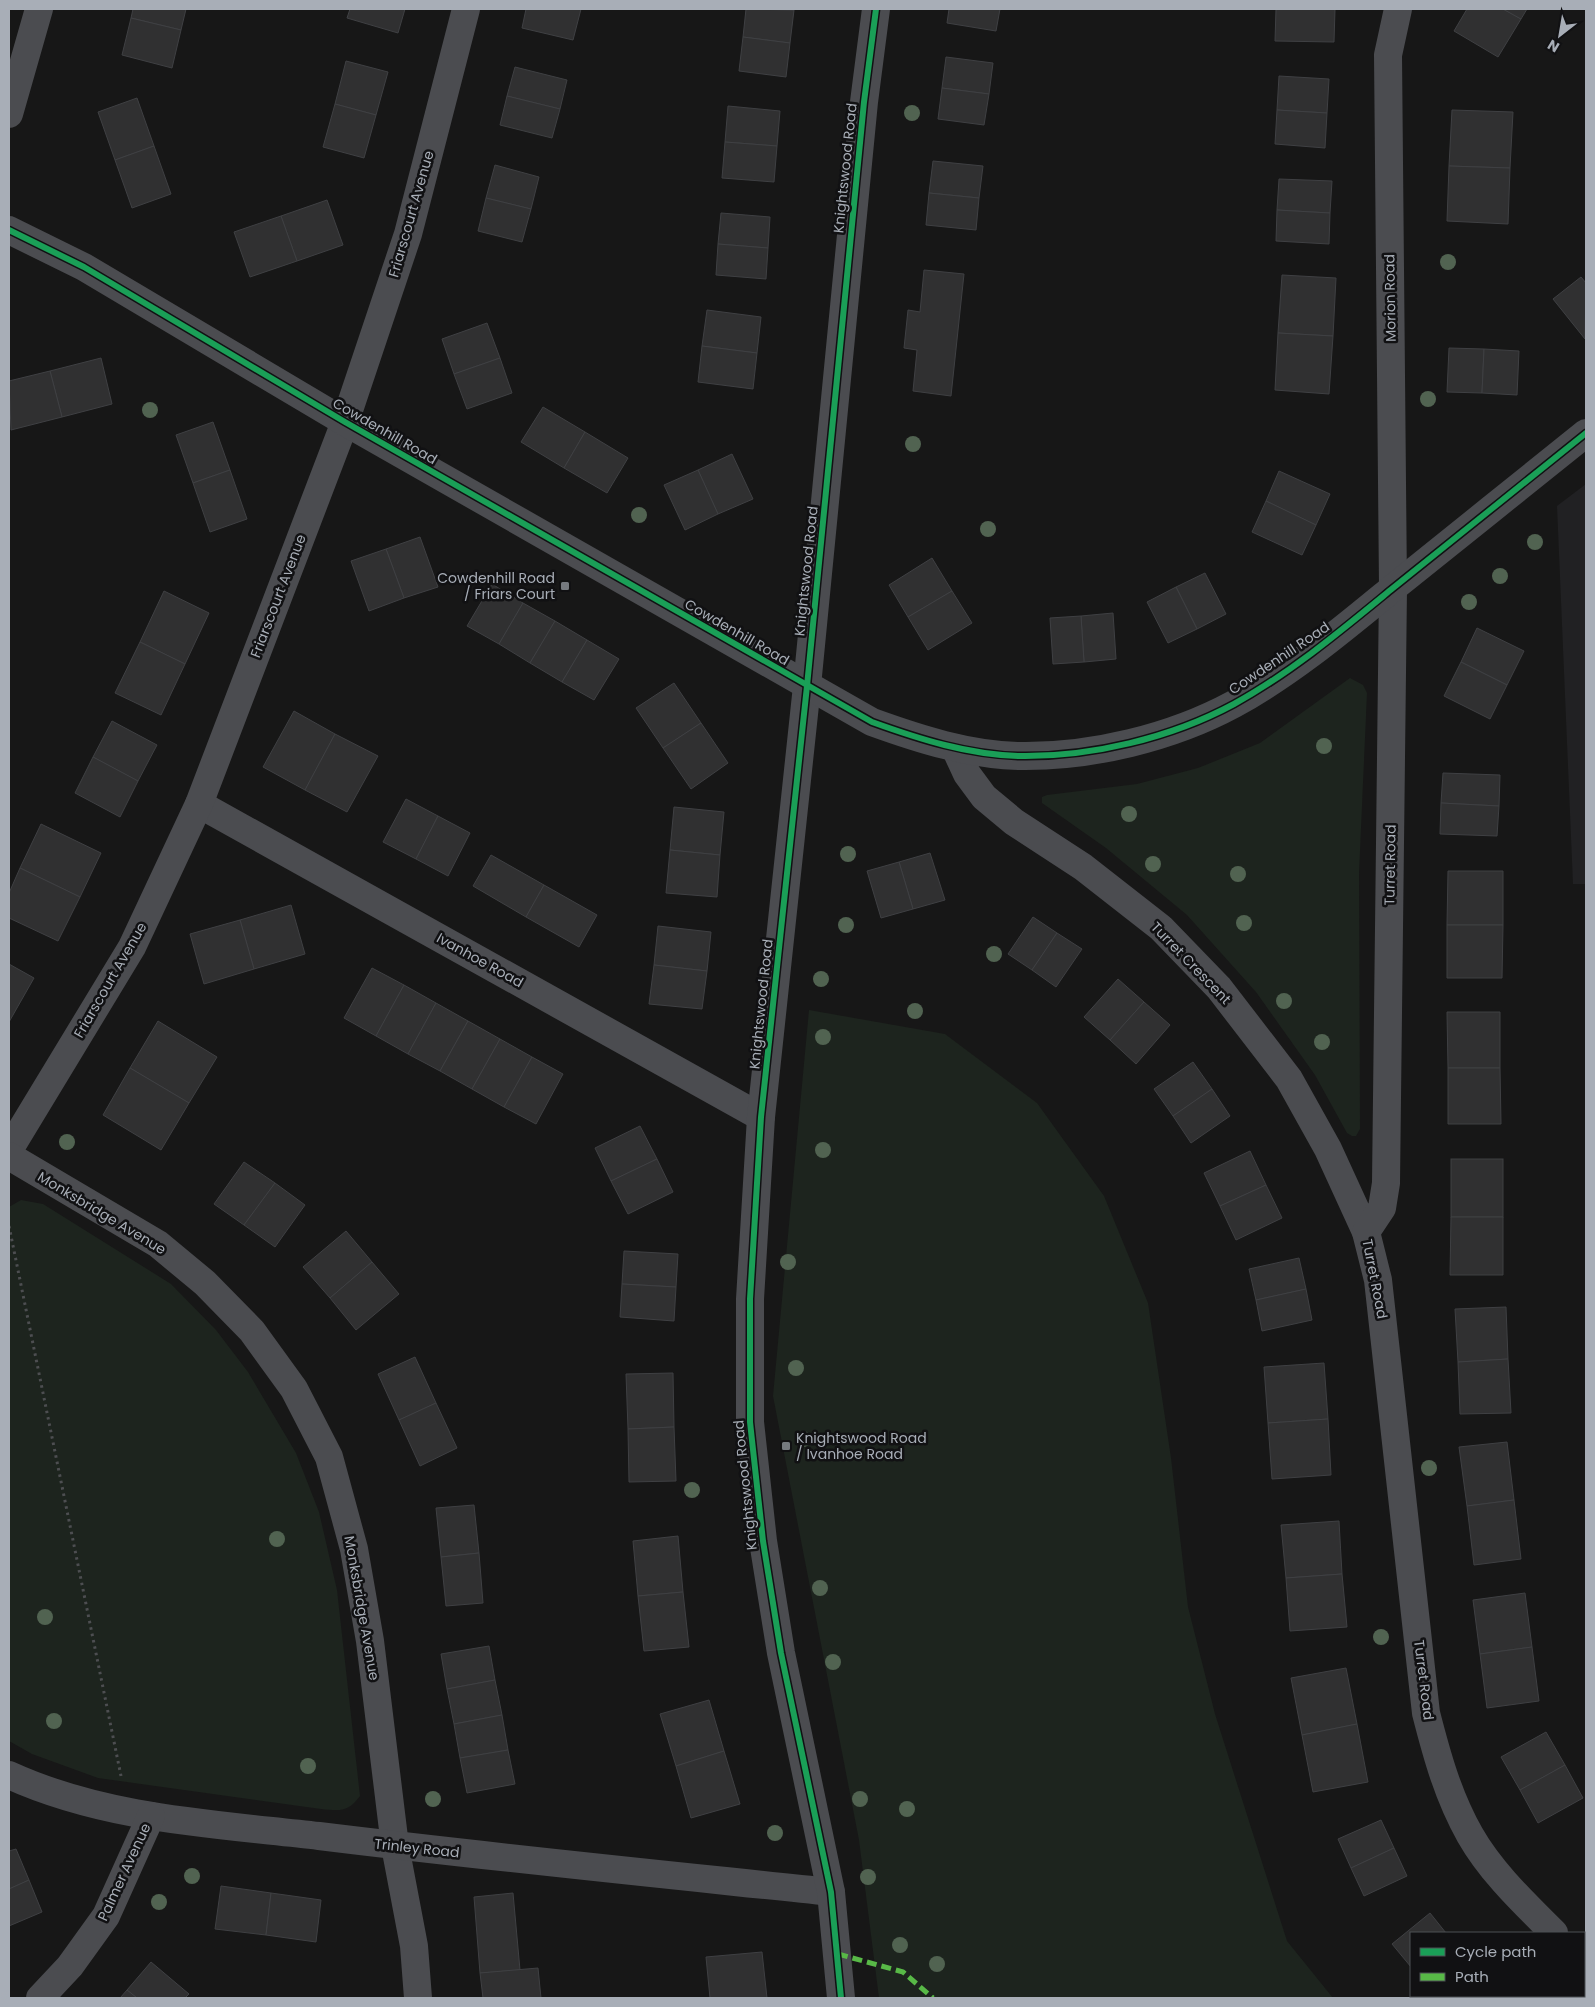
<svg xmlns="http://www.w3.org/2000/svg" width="1595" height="2007" font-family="Poppins,sans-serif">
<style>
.built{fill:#212123}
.green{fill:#1d241e}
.building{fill:#303031;stroke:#3f4043}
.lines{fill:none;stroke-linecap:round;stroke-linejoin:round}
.path{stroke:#4d4e51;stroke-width:3;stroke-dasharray:2.5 4;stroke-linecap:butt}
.minor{stroke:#4b4c50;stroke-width:28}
.tertiary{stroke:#4b4c50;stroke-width:28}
.quiet{stroke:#58b947;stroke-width:5;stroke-dasharray:10 5;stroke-linecap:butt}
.cycleway-casing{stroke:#111113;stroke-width:9}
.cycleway{stroke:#1a9f57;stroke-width:6}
.tree{fill:#516351}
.poi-dot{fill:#75797f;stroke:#111113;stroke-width:2}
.labels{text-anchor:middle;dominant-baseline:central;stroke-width:5;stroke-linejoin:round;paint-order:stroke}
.street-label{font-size:14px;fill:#a8aeb7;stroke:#111113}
.poi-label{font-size:14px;fill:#a8aeb7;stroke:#111113;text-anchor:end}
</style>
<rect width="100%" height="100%" fill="#171717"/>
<!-- built -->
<path class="built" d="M1586 484V884H1573L1557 506Z"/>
<!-- green -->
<g class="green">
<path d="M1350 678 1363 685 1367 693 1359 873 1360 1129 1356 1136H1352L1347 1133 1315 1075 1256 992 1187 915 1106 848 1042 803V797L1047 795 1137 784 1198 768 1260 743Z"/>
<path d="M809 1010 945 1034 1037 1103 1104 1196 1148 1303 1171 1458 1188 1607 1215 1714 1287 1941 1333 1998H879L859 1840 773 1396Z"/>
<path d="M21 1200 43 1204 171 1284 216 1330 248 1372 296 1453 319 1512 337 1590 360 1796C348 1812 341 1811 321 1809L98 1778 32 1754 9 1741V1207Z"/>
</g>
<!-- building -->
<g class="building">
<path d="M133 9H186L181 30 131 18Z"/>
<path d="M350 9H405L398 33 347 18Z"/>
<path d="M526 9H581L573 40 522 28Z"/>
<path d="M746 9 794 10 790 43 743 37Z"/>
<path d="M949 9H1000L996 31 947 23Z"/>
<path d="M1276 9H1335L1334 42 1275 41Z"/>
<path d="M1467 9H1503L1521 19 1498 57 1454 31Z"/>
<path d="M1503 9H1527L1521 19Z"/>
<path d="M131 18 181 30 172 68 122 55Z"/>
<path d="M743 37 790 43 786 77 739 71Z"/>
<path d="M946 57 993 63 989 94 942 88Z"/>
<path d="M346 61 388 72 376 115 335 104Z"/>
<path d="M515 67 567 80 560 109 507 96Z"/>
<path d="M1279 76 1329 79 1327 113 1277 110Z"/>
<path d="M942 88 989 94 984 125 938 119Z"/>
<path d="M507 96 560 109 552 138 500 125Z"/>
<path d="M137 98 154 146 115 160 98 112Z"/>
<path d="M335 104 376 115 364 158 323 147Z"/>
<path d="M728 106 780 111 777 146 725 142Z"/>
<path d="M1277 110 1327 113 1325 148 1275 144Z"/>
<path d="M1452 110 1513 112 1510 168 1449 166Z"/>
<path d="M725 142 777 146 774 182 722 178Z"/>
<path d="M154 146 171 194 132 208 115 160Z"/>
<path d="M933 161 983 166 979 198 929 193Z"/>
<path d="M495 165 539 177 531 209 486 198Z"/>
<path d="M1449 166 1510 168 1508 224 1447 221Z"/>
<path d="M1279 179 1332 181 1330 213 1277 210Z"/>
<path d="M929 193 979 198 976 230 926 225Z"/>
<path d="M486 198 531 209 522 242 478 231Z"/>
<path d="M327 200 343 245 297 261 281 216Z"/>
<path d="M1277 210 1330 213 1329 244 1276 241Z"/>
<path d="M721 213 770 217 768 248 718 244Z"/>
<path d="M281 216 297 261 250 277 234 232Z"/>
<path d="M718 244 768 248 766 279 716 275Z"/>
<path d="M924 270 964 274 951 396 913 391 917 350 904 348 908 310 920 312Z"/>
<path d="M1282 275 1336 278 1333 336 1278 333Z"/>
<path d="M1581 277 1586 283 1585 339 1553 299Z"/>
<path d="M707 310 761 317 757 353 702 346Z"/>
<path d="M487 323 500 358 454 374 442 339Z"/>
<path d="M1278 333 1333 336 1329 394 1275 390Z"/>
<path d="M702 346 757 353 753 389 698 382Z"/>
<path d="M1449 348 1484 349 1482 393 1447 392Z"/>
<path d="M1484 349 1519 351 1517 395 1482 393Z"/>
<path d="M101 358 112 404 62 417 50 371Z"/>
<path d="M500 358 512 393 467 409 454 374Z"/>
<path d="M50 371 62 417 11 430 9 381Z"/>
<path d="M543 407 585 432 564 468 521 442Z"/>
<path d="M213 422 230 470 193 483 176 435Z"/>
<path d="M585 432 628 458 607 493 564 468Z"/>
<path d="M732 454 753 499 718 514 698 470Z"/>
<path d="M230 470 247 519 210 532 193 483Z"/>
<path d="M698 470 718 514 685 530 664 485Z"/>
<path d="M1279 471 1330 494 1316 525 1266 501Z"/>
<path d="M1266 501 1316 525 1302 555 1252 532Z"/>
<path d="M420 537 438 587 404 598 386 549Z"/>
<path d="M386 549 404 598 369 611 351 561Z"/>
<path d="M932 558 952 591 908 617 889 585Z"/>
<path d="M1205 573 1226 614 1197 629 1176 587Z"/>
<path d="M492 584 523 603 499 644 467 626Z"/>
<path d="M1176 587 1197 629 1168 643 1147 602Z"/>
<path d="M164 591 209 613 185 664 140 642Z"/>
<path d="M952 591 972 623 928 650 908 617Z"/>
<path d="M523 603 555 621 530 663 499 644Z"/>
<path d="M1113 613 1116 659 1084 662 1081 616Z"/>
<path d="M1081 616 1084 662 1053 664 1050 618Z"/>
<path d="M555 621 587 640 562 682 530 663Z"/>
<path d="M1477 628 1524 651 1507 685 1461 662Z"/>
<path d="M587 640 619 659 594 700 562 682Z"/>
<path d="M140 642 185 664 161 715 115 693Z"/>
<path d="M1461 662 1507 685 1490 719 1444 696Z"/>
<path d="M674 683 701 723 663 748 636 708Z"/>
<path d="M294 711 335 734 305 790 263 767Z"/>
<path d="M112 721 157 745 138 781 93 757Z"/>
<path d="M701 723 728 763 691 789 663 748Z"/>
<path d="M335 734 378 756 347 812 305 790Z"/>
<path d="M93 757 138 781 120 817 75 793Z"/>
<path d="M1443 773 1500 775 1499 806 1441 803Z"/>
<path d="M406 799 438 816 416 859 383 842Z"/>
<path d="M1441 803 1499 806 1497 836 1440 834Z"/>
<path d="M674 807 724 812 720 855 670 850Z"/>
<path d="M438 816 470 833 448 876 416 859Z"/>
<path d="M41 824 101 853 80 897 20 868Z"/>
<path d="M670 850 720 855 717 897 666 893Z"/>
<path d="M930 853 945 900 913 909 899 862Z"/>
<path d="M491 855 544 885 526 917 473 886Z"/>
<path d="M899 862 913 909 881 918 867 871Z"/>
<path d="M20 868 80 897 58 941 9 918V893Z"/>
<path d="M1448 871H1503V925H1447Z"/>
<path d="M544 885 597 915 579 947 526 917Z"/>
<path d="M291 905 305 954 254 969 240 920Z"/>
<path d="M1033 917 1057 933 1032 970 1008 954Z"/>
<path d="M240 920 254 969 204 984 190 934Z"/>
<path d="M1447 925H1503L1502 978H1447Z"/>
<path d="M658 926 711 932 707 971 654 965Z"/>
<path d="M1057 933 1082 949 1056 987 1032 970Z"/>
<path d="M9 964 34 978 9 1022Z"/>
<path d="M654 965 707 971 702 1009 649 1004Z"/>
<path d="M372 968 404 985 376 1036 344 1018Z"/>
<path d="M1118 979 1144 1002 1110 1040 1084 1017Z"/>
<path d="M404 985 436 1003 408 1054 376 1036Z"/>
<path d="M1144 1002 1170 1025 1136 1064 1110 1040Z"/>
<path d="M436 1003 468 1021 440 1071 408 1054Z"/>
<path d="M1447 1012H1500V1068H1448Z"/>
<path d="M158 1021 217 1057 189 1103 130 1068Z"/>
<path d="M468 1021 500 1039 472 1089 440 1071Z"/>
<path d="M500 1039 532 1057 504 1107 472 1089Z"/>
<path d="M532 1057 563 1074 536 1124 504 1107Z"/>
<path d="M1193 1062 1212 1089 1173 1116 1154 1089Z"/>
<path d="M130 1068 189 1103 161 1150 103 1115Z"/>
<path d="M1448 1068H1500L1501 1124H1448Z"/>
<path d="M1212 1089 1230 1116 1191 1143 1173 1116Z"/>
<path d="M640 1126 657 1159 611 1181 595 1148Z"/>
<path d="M1250 1151 1266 1185 1220 1206 1204 1173Z"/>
<path d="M657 1159 673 1192 628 1214 611 1181Z"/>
<rect x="1451" y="1159" width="52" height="58"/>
<path d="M244 1162 275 1183 244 1225 214 1204Z"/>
<path d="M275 1183 305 1205 275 1247 244 1225Z"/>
<path d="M1266 1185 1282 1218 1236 1240 1220 1206Z"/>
<path d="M1451 1217H1503V1275H1450Z"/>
<path d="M346 1231 372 1262 330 1298 303 1267Z"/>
<path d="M624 1251 678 1254 676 1287 622 1284Z"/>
<path d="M1299 1258 1306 1289 1256 1300 1249 1269Z"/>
<path d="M372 1262 399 1294 356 1330 330 1298Z"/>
<path d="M622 1284 676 1287 674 1321 620 1317Z"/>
<path d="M1306 1289 1312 1320 1262 1331 1256 1300Z"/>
<path d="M1506 1307 1508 1359 1458 1362 1455 1309Z"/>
<path d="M415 1357 436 1403 399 1420 378 1374Z"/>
<path d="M1508 1359 1511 1413 1460 1414 1458 1362Z"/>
<path d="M1324 1363 1328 1419 1268 1423 1264 1367Z"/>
<path d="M673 1373 674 1427 628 1429 626 1374Z"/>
<path d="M436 1403 457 1448 420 1466 399 1420Z"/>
<path d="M1328 1419 1331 1475 1272 1479 1268 1423Z"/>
<path d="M674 1427 676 1481 629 1482 628 1429Z"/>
<path d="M1507 1442 1514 1500 1467 1506 1459 1447Z"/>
<path d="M1514 1500 1521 1559 1474 1565 1467 1506Z"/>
<path d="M474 1505 479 1553 441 1557 436 1508Z"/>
<path d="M1339 1521 1342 1574 1286 1578 1281 1525Z"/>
<path d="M678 1536 683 1592 638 1596 633 1541Z"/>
<path d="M479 1553 483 1603 446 1606 441 1557Z"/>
<path d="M1342 1574 1347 1627 1290 1631 1286 1578Z"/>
<path d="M683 1592 689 1647 644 1651 638 1596Z"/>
<path d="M1525 1593 1532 1647 1480 1654 1473 1600Z"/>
<path d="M489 1646 495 1680 447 1689 441 1654Z"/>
<path d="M1532 1647 1539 1701 1487 1708 1480 1654Z"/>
<path d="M1346 1668 1357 1724 1302 1735 1291 1678Z"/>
<path d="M495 1680 502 1715 454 1724 447 1689Z"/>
<path d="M709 1700 724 1751 676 1766 660 1714Z"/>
<path d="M502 1715 508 1750 460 1758 454 1724Z"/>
<path d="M1357 1724 1368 1782 1313 1792 1302 1735Z"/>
<path d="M1546 1732 1565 1765 1520 1790 1501 1757Z"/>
<path d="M508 1750 515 1784 467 1793 460 1758Z"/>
<path d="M724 1751 740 1804 691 1818 676 1766Z"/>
<path d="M1565 1765 1583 1798 1538 1823 1520 1790Z"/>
<path d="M1381 1820 1394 1848 1351 1868 1338 1839Z"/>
<path d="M1394 1848 1407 1876 1364 1896 1351 1868Z"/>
<path d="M16 1849 29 1880 9 1889V1851Z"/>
<path d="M29 1880 42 1912 9 1926V1889Z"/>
<path d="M221 1886 271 1893 266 1935 215 1929Z"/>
<path d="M271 1893 321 1900 316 1942 266 1935Z"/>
<path d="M513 1893 520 1970 480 1973 474 1897Z"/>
<path d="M1430 1913 1446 1933H1411V1967L1392 1944Z"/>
<path d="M762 1952 767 1998H710L706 1957Z"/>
<path d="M151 1962 189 1994 185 1998H137L127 1990Z"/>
<path d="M538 1968 541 1998H483L480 1973Z"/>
<path d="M127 1990 137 1998H120Z"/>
</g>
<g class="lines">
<!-- path -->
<path class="path" d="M9 1226 121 1776"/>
<!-- minor -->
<g class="minor">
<path d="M9 114 39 9"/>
<path d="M955 748 967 774 984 797 1014 822 1083 867 1161 928 1219 988 1289 1079 1328 1149 1366 1232 1378 1280 1426 1713C1437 1756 1448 1796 1470 1835 1491 1872 1524 1903 1554 1933"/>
<path d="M199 804 761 1117"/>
<path d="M9 1150 132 947 199 804 345 422 408 234 466 9"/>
<path d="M9 1156 158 1244 205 1283 252 1331 294 1389 329 1457 354 1549 370 1641 395 1846 414 1946 418 1998"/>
<path d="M1366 1232 1382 1208 1386 1183 1393 588 1388 55 1398 9"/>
<path d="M9 1775C105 1819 215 1824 319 1836 489 1857 660 1874 831 1892"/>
<path d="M1584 1965 1586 1967"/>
<path d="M40 1998 70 1966 106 1916 151 1816"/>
<path d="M841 1998 831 1892 781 1653 763 1541 750 1422V1299L761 1117 807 686 864 102 876 9"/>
</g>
<!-- tertiary -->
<path class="tertiary" d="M9 230 84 267 345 422 872 722C919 739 969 755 1020 756 1091 757 1171 738 1234 704 1292 672 1343 629 1393 588 1457 536 1522 485 1586 433"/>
<!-- quiet -->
<path class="quiet" d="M838 1954 903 1972 933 1998"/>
<!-- cycleway casing -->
<g class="cycleway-casing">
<g id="cycleway">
<path d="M9 230 84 267 345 422 872 722C919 739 969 755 1020 756 1091 757 1171 738 1234 704 1292 672 1343 629 1393 588 1457 536 1522 485 1586 433"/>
<path d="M841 1998 831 1892 781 1653 763 1541 750 1422V1299L761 1117 807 686 864 102 876 9"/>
</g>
</g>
<!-- cycleway -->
<use href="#cycleway" class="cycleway"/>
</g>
<!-- trees -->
<g class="tree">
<circle cx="912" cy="113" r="8"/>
<circle cx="1448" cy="262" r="8"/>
<circle cx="1428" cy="399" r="8"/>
<circle cx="150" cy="410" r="8"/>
<circle cx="913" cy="444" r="8"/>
<circle cx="639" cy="515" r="8"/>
<circle cx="988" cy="529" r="8"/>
<circle cx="1535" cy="542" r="8"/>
<circle cx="1500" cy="576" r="8"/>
<circle cx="1469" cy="602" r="8"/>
<circle cx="1324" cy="746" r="8"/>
<circle cx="1129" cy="814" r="8"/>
<circle cx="848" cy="854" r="8"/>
<circle cx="1153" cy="864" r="8"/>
<circle cx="1238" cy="874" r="8"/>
<circle cx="1244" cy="923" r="8"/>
<circle cx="846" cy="925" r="8"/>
<circle cx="994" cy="954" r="8"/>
<circle cx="821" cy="979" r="8"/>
<circle cx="1284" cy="1001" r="8"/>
<circle cx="915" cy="1011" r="8"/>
<circle cx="823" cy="1037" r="8"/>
<circle cx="1322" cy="1042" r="8"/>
<circle cx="67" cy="1142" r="8"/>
<circle cx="823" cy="1150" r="8"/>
<circle cx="788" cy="1262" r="8"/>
<circle cx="796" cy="1368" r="8"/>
<circle cx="803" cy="1439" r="8"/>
<circle cx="1429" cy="1468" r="8"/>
<circle cx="692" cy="1490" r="8"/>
<circle cx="277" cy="1539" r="8"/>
<circle cx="820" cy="1588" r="8"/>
<circle cx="45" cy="1617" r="8"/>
<circle cx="1381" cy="1637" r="8"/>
<circle cx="833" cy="1662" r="8"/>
<circle cx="54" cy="1721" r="8"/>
<circle cx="308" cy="1766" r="8"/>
<circle cx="433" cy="1799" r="8"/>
<circle cx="860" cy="1799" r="8"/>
<circle cx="907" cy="1809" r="8"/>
<circle cx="775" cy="1833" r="8"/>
<circle cx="192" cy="1876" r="8"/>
<circle cx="868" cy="1877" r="8"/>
<circle cx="159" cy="1902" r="8"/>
<circle cx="900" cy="1945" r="8"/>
<circle cx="937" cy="1964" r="8"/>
</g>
<!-- markers -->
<g class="poi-dot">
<rect x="560" y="581" width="10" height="10" rx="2.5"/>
<rect x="781" y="1441" width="10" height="10" rx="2.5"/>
</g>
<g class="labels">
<!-- street labels -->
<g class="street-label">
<text transform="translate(845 168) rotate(-84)">Knightswood Road</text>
<text transform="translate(411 214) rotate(-74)">Friarscourt Avenue</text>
<text transform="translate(1390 298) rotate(-91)">Morion Road</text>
<text transform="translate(385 431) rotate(30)">Cowdenhill Road</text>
<text transform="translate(806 571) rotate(-84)">Knightswood Road</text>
<text transform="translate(278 596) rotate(-69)">Friarscourt Avenue</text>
<text transform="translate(737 632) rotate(30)">Cowdenhill Road</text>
<text transform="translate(1279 658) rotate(-34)">Cowdenhill Road</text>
<text transform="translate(1390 865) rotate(-89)">Turret Road</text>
<text transform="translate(480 960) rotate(29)">Ivanhoe Road</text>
<text transform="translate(1191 963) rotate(46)">Turret Crescent</text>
<text transform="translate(110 980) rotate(-60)">Friarscourt Avenue</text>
<text transform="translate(761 1004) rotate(-84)">Knightswood Road</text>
<text transform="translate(102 1213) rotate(31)">Monksbridge Avenue</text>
<text transform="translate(1375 1279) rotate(79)">Turret Road</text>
<text transform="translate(745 1485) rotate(-96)">Knightswood Road</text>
<text transform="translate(362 1608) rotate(80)">Monksbridge Avenue</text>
<text transform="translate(1424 1680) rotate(83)">Turret Road</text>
<text transform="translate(417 1848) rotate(6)">Trinley Road</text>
<text transform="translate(124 1872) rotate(-65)">Palmer Avenue</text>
</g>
<!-- poi labels -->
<g class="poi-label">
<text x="555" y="578">Cowdenhill Road<tspan x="555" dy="16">/ Friars Court</tspan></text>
<text x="796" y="1438" text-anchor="start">Knightswood Road<tspan x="796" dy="16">/ Ivanhoe Road</tspan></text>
</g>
</g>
<!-- border -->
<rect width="1595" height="2007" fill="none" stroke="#a8aeb7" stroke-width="20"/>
<!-- legend -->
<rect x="1410" y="1932" width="175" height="65" fill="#111113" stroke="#4d5055"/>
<rect x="1420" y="1948" width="25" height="8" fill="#1a9f57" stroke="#4d5055"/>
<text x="1455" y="1957" font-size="15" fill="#a8aeb7">Cycle path</text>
<rect x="1420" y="1973" width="25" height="8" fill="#58b947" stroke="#4d5055"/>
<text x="1455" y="1982" font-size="15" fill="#a8aeb7">Path</text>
<!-- north arrow -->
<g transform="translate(1560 35) rotate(211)" stroke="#111113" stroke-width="4" paint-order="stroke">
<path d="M0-4L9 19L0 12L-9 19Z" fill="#a8aeb7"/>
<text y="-8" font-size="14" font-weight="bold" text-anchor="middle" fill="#a8aeb7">N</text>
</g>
</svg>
